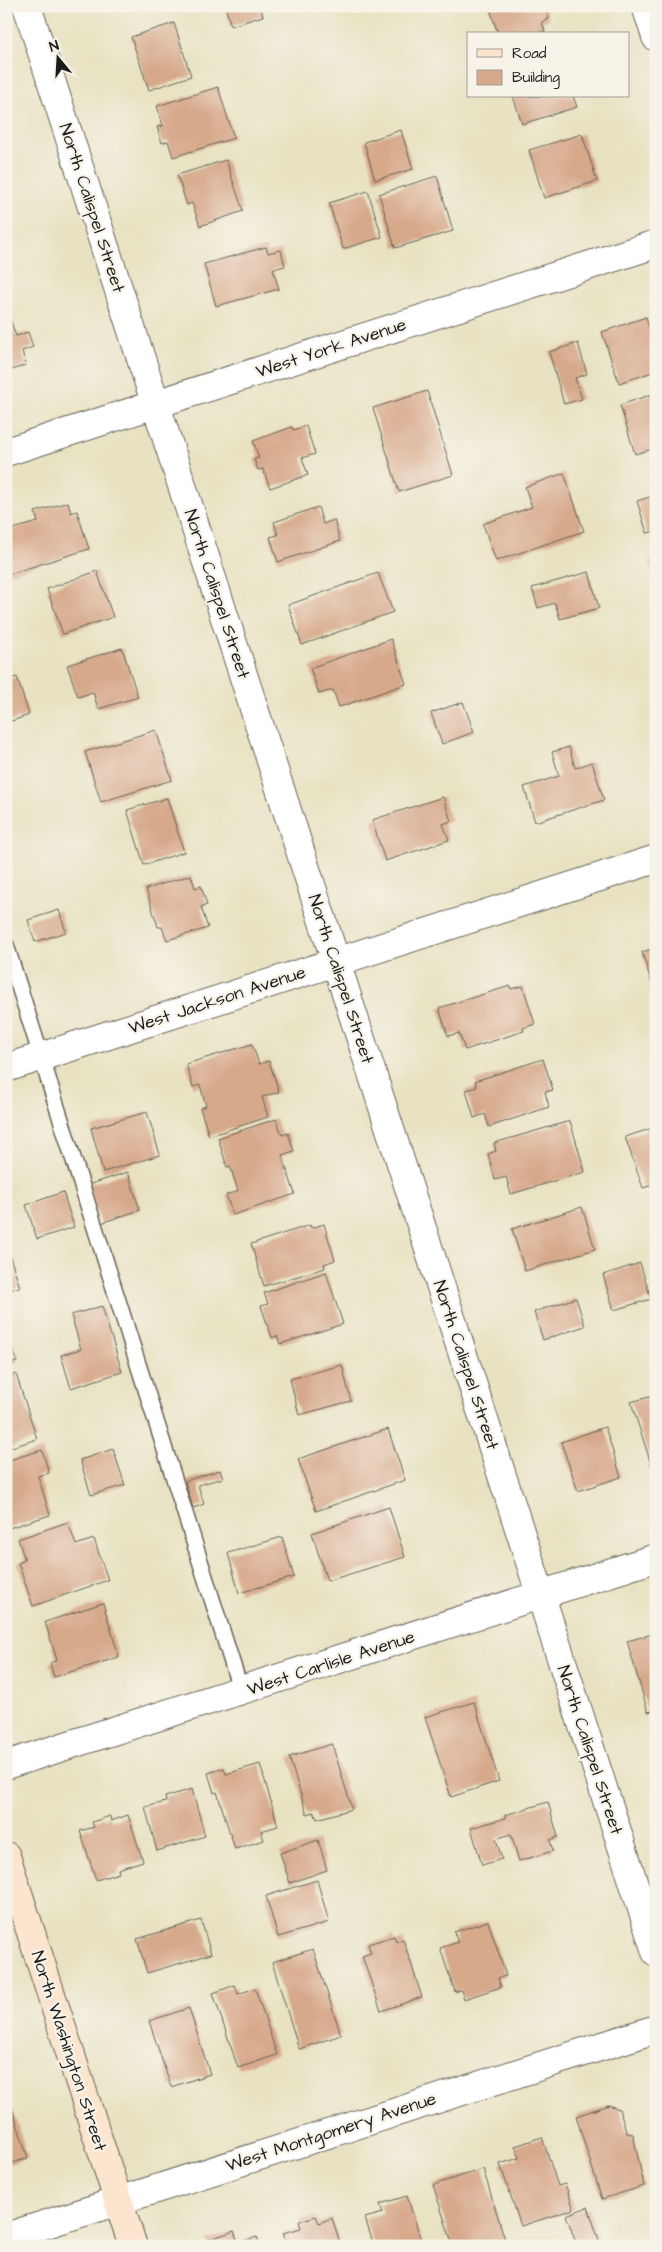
<svg xmlns="http://www.w3.org/2000/svg" width="662" height="2252" font-family="'Architects Daughter',sans-serif">
<style>
.building{fill:#d7a98b}
.lines{fill:none;stroke-linecap:round;stroke-linejoin:round}
.lane-casing{stroke:#636156;stroke-width:18}
.street-casing{stroke:#636156;stroke-width:30}
.secondary-casing{stroke:#636156;stroke-width:30}
.lane{stroke:#fff;stroke-width:15}
.street{stroke:#fff;stroke-width:28}
.secondary{stroke:#fce5cf;stroke-width:28}
.labels{text-anchor:middle;dominant-baseline:central;stroke-width:4.5;stroke-linejoin:round;paint-order:stroke}
.street-label{font-size:18px;fill:#1c1c1c;stroke:#f7f3e8}
</style>
<rect width="100%" height="100%" fill="#f7f3e8"/>
<filter id="ink" filterUnits="userSpaceOnUse"><feTurbulence type="fractalNoise" baseFrequency=".02" numOctaves="2"/><feDisplacementMap in="SourceGraphic" scale="10" xChannelSelector="R" yChannelSelector="G"/><feConvolveMatrix kernelMatrix="1 2 1 2 8 2 1 2 1" color-interpolation-filters="sRGB"/></filter>
<filter id="wash" filterUnits="userSpaceOnUse"><feTurbulence type="fractalNoise" baseFrequency=".0096" numOctaves="4" result="noise"/><feDisplacementMap in="SourceGraphic" scale="20" xChannelSelector="R" yChannelSelector="G"/><feGaussianBlur stdDeviation="1.12" result="paint"/><feColorMatrix in="noise" values="0 0 0 0 0 0 0 0 0 0 0 0 0 0 0 0 0 1.4 0 .05"/><feComposite in="paint" operator="in"/></filter>
<g filter="url(#wash)">
<rect width="100%" height="100%" fill="#e8e2c2"/>
<g id="blocks">
<!-- building -->
<g class="building">
<path d="M225 6H260L263 16 231 26Z"/>
<path d="M489 6H545L549 19 542 22 545 32 498 34Z"/>
<path d="M174 23 191 76 149 90 131 37Z"/>
<path d="M218 87 234 138 173 157 168 141 162 143 157 127 163 126 157 106Z"/>
<path d="M513 96H573L577 107 522 124Z"/>
<path d="M401 130 413 169 375 180 364 142Z"/>
<path d="M582 134 597 181 544 198 529 150Z"/>
<path d="M226 160 243 211 200 226 192 203 187 205 177 175Z"/>
<path d="M437 176 453 231 395 248 379 194Z"/>
<path d="M368 191 382 237 343 249 329 203Z"/>
<path d="M266 247 268 253 281 250 285 266 273 269 279 289 216 306 204 264Z"/>
<path d="M646 317 651 334 656 333V371L619 383 602 332Z"/>
<path d="M10 319 16 336 28 332 33 347 22 351 26 365 6 372V320Z"/>
<path d="M578 343 587 374 575 378 582 399 564 404 549 352Z"/>
<path d="M427 391 453 475 399 492 373 408Z"/>
<path d="M656 393V448L635 454 620 405Z"/>
<path d="M306 426 315 454 302 458 308 475 270 488 263 469 258 470 254 459 259 458 253 441 292 427 293 430Z"/>
<path d="M564 473 584 531 496 561 483 524 532 507 525 487Z"/>
<path d="M656 482V531L647 533 637 501 653 496 649 484Z"/>
<path d="M68 502 71 513 77 511 89 549 9 574 6 566V531L38 522 35 512Z"/>
<path d="M318 507 323 524 334 520 340 541 278 562 270 537 278 535 274 522Z"/>
<path d="M656 559V580H655L649 561Z"/>
<path d="M97 571 113 617 63 634 47 589Z"/>
<path d="M589 572 599 608 560 619 555 603 538 608 532 588Z"/>
<path d="M378 573 393 612 302 645 288 605Z"/>
<path d="M391 639 406 684 339 707 333 690 319 694 310 668Z"/>
<path d="M122 648 138 697 98 709 93 692 78 697 67 665Z"/>
<path d="M17 677 29 715 6 723V680Z"/>
<path d="M463 702 474 732 442 744 431 713Z"/>
<path d="M156 730 172 780 101 802 85 752Z"/>
<path d="M569 747 575 768 592 762 604 800 535 822 524 787 559 776 552 752Z"/>
<path d="M443 797 451 821 443 824 449 840 385 861 372 820Z"/>
<path d="M167 798 184 852 144 865 127 810Z"/>
<path d="M191 875 195 888 201 886 207 905 201 907 208 928 167 940 162 927H158L146 889Z"/>
<path d="M59 910 66 932 35 942 28 920Z"/>
<path d="M656 948V994H655L642 952Z"/>
<path d="M510 986 511 989 523 986 535 1024 523 1028 524 1031 465 1050 459 1033 448 1036 439 1008Z"/>
<path d="M252 1044 259 1064 269 1061 279 1092 262 1097 268 1117 209 1136 200 1108 206 1106 200 1085 193 1087 186 1064Z"/>
<path d="M543 1059 553 1090 545 1092 549 1107 489 1127 485 1114 474 1118 466 1090 477 1087 475 1081Z"/>
<path d="M147 1112 160 1155 103 1172 91 1128Z"/>
<path d="M276 1119 282 1135 288 1133 294 1151 282 1155 295 1194 233 1215 226 1195 238 1191 230 1166 227 1167 218 1138Z"/>
<path d="M570 1121 585 1172 511 1194 506 1177 495 1180 488 1154 496 1151 494 1143Z"/>
<path d="M656 1127V1184L643 1188 625 1137Z"/>
<path d="M128 1172 140 1210 101 1223 88 1185Z"/>
<path d="M63 1192 74 1227 37 1239 26 1205Z"/>
<path d="M582 1207 595 1249 525 1271 512 1229Z"/>
<path d="M324 1224 335 1260 324 1264 325 1268 264 1286 251 1244 310 1225 311 1228Z"/>
<path d="M6 1245 20 1287 6 1291Z"/>
<path d="M640 1263 651 1299 614 1310 603 1275Z"/>
<path d="M326 1272 343 1324 280 1344 277 1336 272 1338 261 1306 268 1304 264 1293Z"/>
<path d="M576 1298 585 1326 543 1340 534 1312Z"/>
<path d="M102 1306 122 1372 71 1388 61 1355 81 1349 71 1315Z"/>
<path d="M6 1332 17 1362 6 1365Z"/>
<path d="M342 1365 351 1401 299 1415 290 1379Z"/>
<path d="M16 1374 37 1439 6 1449V1378Z"/>
<path d="M656 1395V1469L653 1470 631 1402Z"/>
<path d="M605 1427 621 1477 578 1491 561 1442Z"/>
<path d="M388 1429 405 1480 316 1511 298 1459Z"/>
<path d="M113 1449 125 1485 91 1495 80 1460Z"/>
<path d="M42 1450 49 1473 38 1476 50 1515 6 1529V1461Z"/>
<path d="M220 1470 223 1478 198 1485 204 1504 193 1508 185 1481Z"/>
<path d="M389 1507 405 1557 327 1581 312 1533Z"/>
<path d="M68 1522 76 1545 94 1539 108 1580 33 1606 18 1563 25 1560 18 1539Z"/>
<path d="M282 1537 294 1577 239 1593 228 1553Z"/>
<path d="M103 1603 119 1657 54 1677 50 1663 57 1660 45 1622Z"/>
<path d="M656 1633V1710L648 1712 627 1641Z"/>
<path d="M474 1702 499 1781 451 1797 425 1717Z"/>
<path d="M332 1744 352 1809 317 1819 314 1812 307 1814 289 1757Z"/>
<path d="M260 1764 278 1826 261 1831 264 1840 235 1849 217 1792 214 1793 208 1773 224 1768 226 1774Z"/>
<path d="M192 1789 205 1836 157 1851 145 1807 166 1802 165 1797Z"/>
<path d="M548 1802 558 1837 550 1840 553 1851 519 1861 511 1834 496 1839 502 1859 482 1865 471 1828 506 1818 505 1815Z"/>
<path d="M128 1815 143 1861 118 1869 119 1873 96 1880 80 1831 94 1827 92 1822 110 1816 111 1821Z"/>
<path d="M318 1840 327 1870 290 1883 280 1853Z"/>
<path d="M317 1880 329 1922 278 1937 266 1896Z"/>
<path d="M201 1920 211 1954 147 1973 137 1939Z"/>
<path d="M488 1921 506 1976 498 1978 501 1987 464 1999 461 1990 455 1992 440 1948 458 1942 454 1932Z"/>
<path d="M394 1936 396 1942 403 1939 422 1997 381 2011 362 1956 371 1953 368 1944Z"/>
<path d="M313 1949 341 2035 299 2049 272 1962Z"/>
<path d="M235 1985 238 1994 255 1988 277 2055 238 2068 213 1993Z"/>
<path d="M189 2008 210 2074 171 2087 149 2021Z"/>
<path d="M6 2089 28 2158 6 2165Z"/>
<path d="M609 2105 619 2109 627 2133 633 2134 644 2186 602 2199 576 2116Z"/>
<path d="M542 2137 558 2186 565 2184 574 2209 521 2226 500 2164 519 2158 515 2146Z"/>
<path d="M483 2169 507 2246H453L433 2185Z"/>
<path d="M407 2196 423 2246H374L365 2218 383 2213 380 2204Z"/>
<path d="M588 2207 600 2243 593 2246H577L566 2215Z"/>
<path d="M316 2216 319 2223 332 2218 341 2246H287L283 2233 301 2228 299 2221Z"/>
<path d="M234 2231 238 2243 257 2237 260 2246H209L207 2240Z"/>
</g>
</g>
</g>
<g filter="url(#ink)">
<use href="#blocks" fill-opacity="0" stroke="#636156" stroke-width="1"/>
<g class="lines">
<!-- lane casing -->
<g class="lane-casing">
<path id="lane" d="M6 945 241 1691"/>
</g>
<!-- street casing -->
<g class="street-casing">
<g id="street">
<path d="M27 6 656 1952"/>
<path d="M646 6 656 37"/>
<path d="M6 452 656 244"/>
<path d="M6 1068 656 859"/>
<path d="M6 1765 656 1558"/>
<path d="M6 2237 656 2029"/>
</g>
</g>
<!-- secondary casing -->
<g class="secondary-casing">
<path id="secondary" d="M6 1856 133 2246"/>
</g>
<!-- lane -->
<use href="#lane" class="lane"/>
<!-- street -->
<use href="#street" class="street"/>
<!-- secondary -->
<use href="#secondary" class="secondary"/>
</g>
</g>
<g class="labels">
<!-- street labels -->
<g class="street-label">
<text transform="translate(92 208) rotate(72)">North Calispel Street</text>
<text transform="translate(331 348) rotate(-18)">West York Avenue</text>
<text transform="translate(217 594) rotate(72)">North Calispel Street</text>
<text transform="translate(341 979) rotate(72)">North Calispel Street</text>
<text transform="translate(217 1000) rotate(-18)">West Jackson Avenue</text>
<text transform="translate(466 1365) rotate(72)">North Calispel Street</text>
<text transform="translate(331 1663) rotate(-18)">West Carlisle Avenue</text>
<text transform="translate(590 1750) rotate(72)">North Calispel Street</text>
<text transform="translate(69 2051) rotate(72)">North Washington Street</text>
<text transform="translate(331 2132) rotate(-18)">West Montgomery Avenue</text>
</g>
</g>
<!-- margin -->
<rect width="662" height="2252" fill="none" stroke="#f7f3e8" stroke-width="25"/>
<!-- legend -->
<rect x="467" y="32" width="162" height="65" fill="#f7f3e8" stroke="#9f9d96"/>
<rect x="477" y="49" width="25" height="8" fill="#fce5cf" stroke="#9f9d96"/>
<text x="512" y="58" font-size="15" fill="#1c1c1c">Road</text>
<rect x="477" y="70" width="25" height="15" fill="#d7a98b" stroke="#9f9d96"/>
<text x="512" y="82" font-size="15" fill="#1c1c1c">Building</text>
<!-- north arrow -->
<g transform="translate(58 58) rotate(342)" stroke="#f7f3e8" stroke-width="4" paint-order="stroke">
<path d="M0-4L9 19L0 12L-9 19Z" fill="#1c1c1c"/>
<text y="-8" font-size="14" font-weight="bold" text-anchor="middle" fill="#1c1c1c">N</text>
</g>
</svg>
